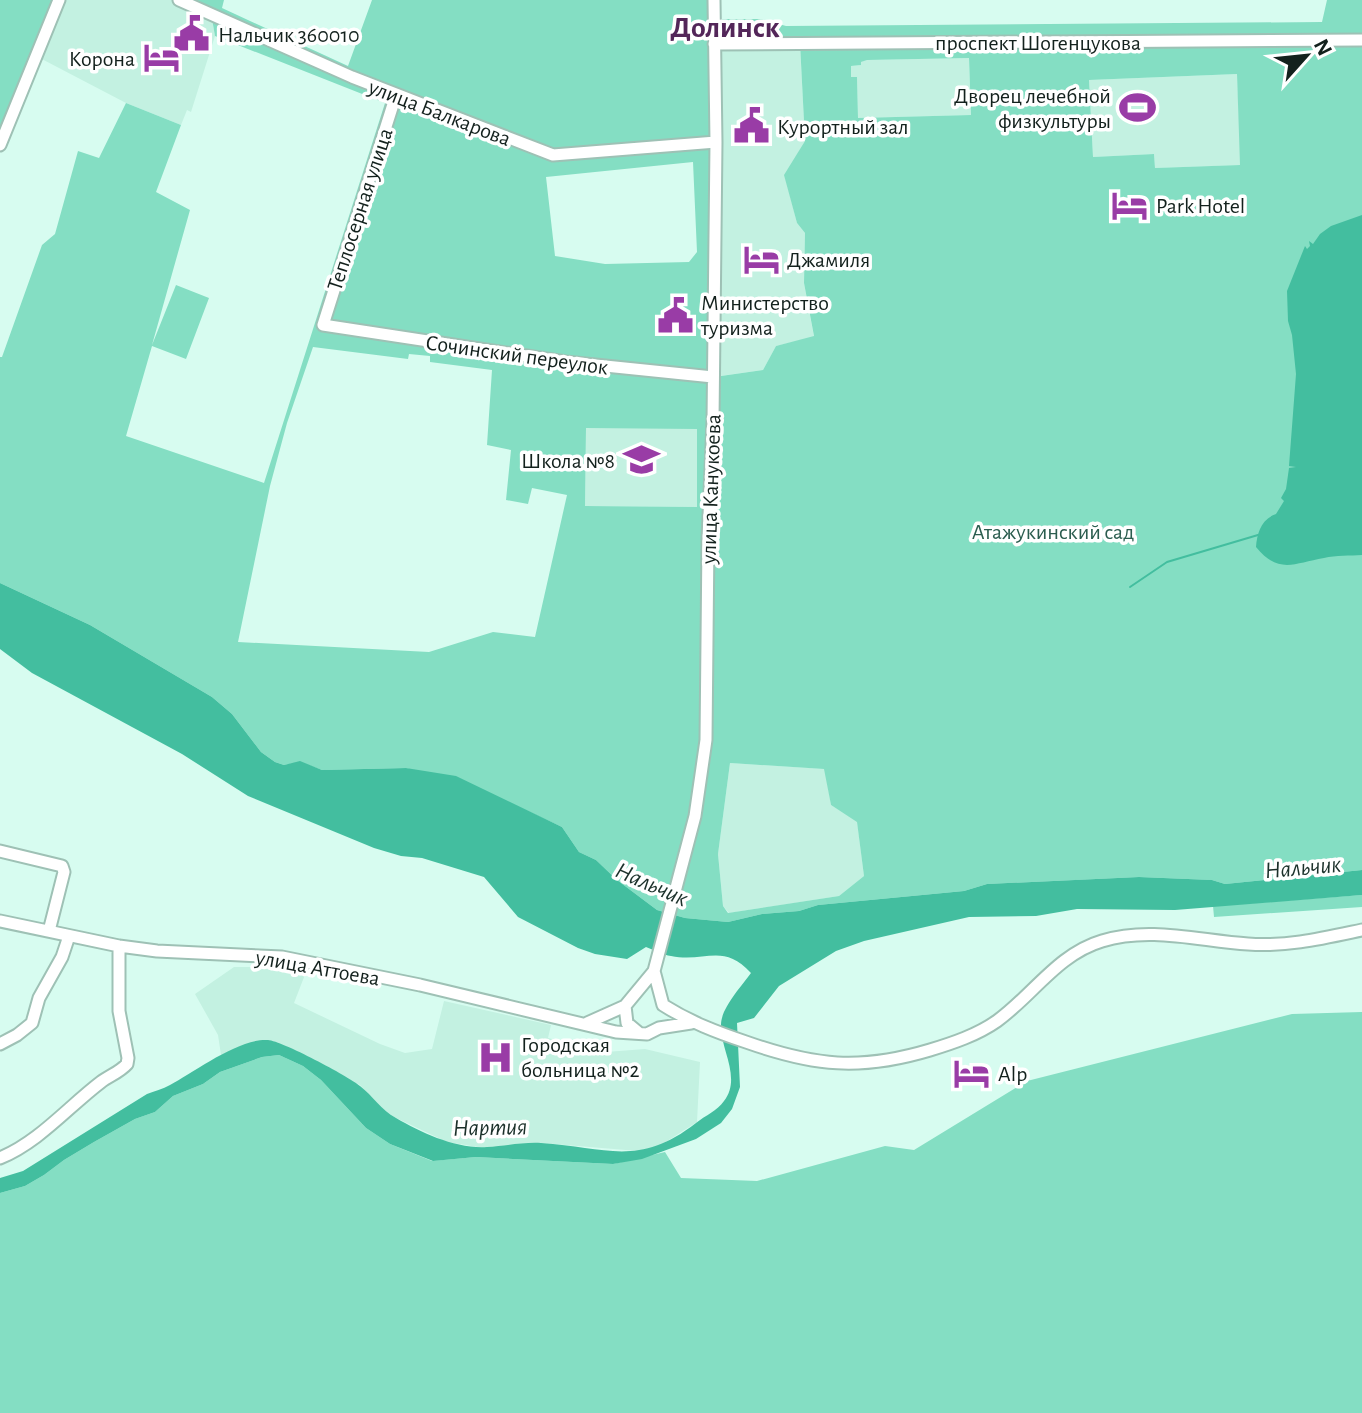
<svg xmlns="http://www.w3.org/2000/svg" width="1362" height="1413" font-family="'Alegreya Sans',sans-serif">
<rect width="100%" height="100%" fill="#d7fcf0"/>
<!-- built -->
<path fill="#c3f1e1" d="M 59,0 L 179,0 L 211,13 L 215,36 L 191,112 L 187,110 L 181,125 L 126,103 L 36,56 Z
M 800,43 L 805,141 L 785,176 L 797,223 L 805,233 L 804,283 L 814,337 L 776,346 L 763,370 L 713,377 L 714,44 Z
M 969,58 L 971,115 L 858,118 L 857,77 L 851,77 L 851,66 L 861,65 L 861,62 L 866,60 Z
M 1237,74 L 1241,165 L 1155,168 L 1154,154 L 1093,157 L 1089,80 Z
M 586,428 L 698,428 L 697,507 L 585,506 Z
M 730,763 L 825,769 L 831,805 L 857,821 L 864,876 L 839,896 L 729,913 L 723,906 L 718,854 Z
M 234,967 L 269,967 L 306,972 L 294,1003 L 380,1044 L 405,1053 L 432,1049 L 444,1001 L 551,1025 L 548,1038 L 568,1043 L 571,1039 L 606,1052 L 645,1049 L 700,1062 L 697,1122 L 658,1147 L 638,1151 L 541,1143 L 484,1148 L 447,1142 L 394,1117 L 379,1106 L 360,1085 L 259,1041 L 221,1055 L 218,1035 L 195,994 Z"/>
<!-- green -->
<path fill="#84dec3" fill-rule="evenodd" d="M 0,0 L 59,0 L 0,145 Z
M 179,0 L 224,0 L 222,8 L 348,66 L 372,0 L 714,0 L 714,19 L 760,19 L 786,26 L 1322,22 L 1327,0 L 1362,0 L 1362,870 L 1225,884 L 1212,880 L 1139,877 L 987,884 L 964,891 L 818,905 L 799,911 L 762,914 L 728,922 L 685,918 L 657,910 L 617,880 L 596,860 L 579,852 L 562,827 L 495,796 L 406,768 L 322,770 L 300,762 L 284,765 L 275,762 L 261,752 L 232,714 L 212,697 L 90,625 L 0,583 L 0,357 L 2,357 L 42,245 L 55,234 L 78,151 L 99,158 L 126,103 L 181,125 L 156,192 L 190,210 L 152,345 L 176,285 L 209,298 L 186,359 L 152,346 L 126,436 L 264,483 L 385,103 L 215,36 L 211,13 ZM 800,43 L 805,141 L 784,175 L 797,223 L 805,233 L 804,283 L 814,336 L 776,346 L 763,370 L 714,377 L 714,44 ZM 969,58 L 971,115 L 858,118 L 857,77 L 851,77 L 851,66 L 861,65 L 861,62 L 867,60 ZM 1237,74 L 1240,165 L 1155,168 L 1154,154 L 1093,157 L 1089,80 ZM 693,162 L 697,252 L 689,262 L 605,264 L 555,256 L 546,177 ZM 313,347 L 408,359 L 409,354 L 430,356 L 430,362 L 492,370 L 487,445 L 511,450 L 506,500 L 528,504 L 532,488 L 567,495 L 535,637 L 493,632 L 429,652 L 238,642 L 270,486 L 287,423 ZM 586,428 L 697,429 L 697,507 L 585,506 ZM 730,763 L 824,769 L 831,805 L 857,822 L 864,876 L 839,896 L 728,913 L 723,906 L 718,854 Z
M 1362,895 L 1362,907 L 1214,917 L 1213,906 Z
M 1362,1012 L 1362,1413 L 0,1413 L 0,1193 L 25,1186 L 44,1175 L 64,1160 L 94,1142 L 135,1119 L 155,1112 L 173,1096 L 203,1084 L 220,1072 L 262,1057 L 279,1055 L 303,1066 L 321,1080 L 366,1128 L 390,1144 L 432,1161 L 476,1157 L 613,1164 L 665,1152 L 681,1178 L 757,1181 L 885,1146 L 914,1150 L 1027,1081 L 1292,1014 Z"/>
<!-- water -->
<path fill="#43be9f" d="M 1362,215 L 1362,555 C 1350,556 1336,555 1324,558 C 1294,563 1279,575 1256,547 C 1257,534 1261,519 1276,514 L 1284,501 L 1281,498 L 1286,489 L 1289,468 L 1296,467 L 1289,466 L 1296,374 L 1292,335 L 1288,321 L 1287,291 L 1305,246 L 1307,249 L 1310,246 L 1309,241 L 1313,244 L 1320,234 L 1331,226 Z
M 0,583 L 90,625 L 212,697 L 232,714 L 261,752 L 275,762 L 284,765 L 300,761 L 322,770 L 406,768 L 456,776 L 562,827 L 579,852 L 596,860 L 617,880 L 657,910 L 685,918 L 728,922 L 762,914 L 799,911 L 818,905 L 964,891 L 987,884 L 1139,877 L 1212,880 L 1225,884 L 1362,870 L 1362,895 L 1175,910 L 1077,909 L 1036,916 L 969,917 L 864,941 L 836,951 L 779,986 L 754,1018 L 737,1023 L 740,1087 L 732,1109 L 721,1123 L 696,1139 L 642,1159 L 613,1164 L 476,1157 L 433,1161 L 390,1144 L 366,1128 L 321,1080 L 303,1066 L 279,1055 L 262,1057 L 220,1072 L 203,1084 L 173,1096 L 155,1112 L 135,1119 L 94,1142 L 64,1160 L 44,1175 L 25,1186 L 0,1193 L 0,1178 L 23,1171 L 147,1094 C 154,1091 163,1089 170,1085 C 194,1072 239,1038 268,1040 C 282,1041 348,1076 360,1086 C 373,1096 381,1110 396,1118 C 422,1133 456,1149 487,1147 C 504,1146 523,1142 541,1143 C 606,1147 638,1168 696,1123 C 706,1115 717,1111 724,1101 C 742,1078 720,1049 721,1025 C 721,1008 741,987 751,973 C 723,942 705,963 671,956 C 663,955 654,950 646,947 L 627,959 L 595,954 L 578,948 L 518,917 L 484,877 L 422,858 L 401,856 L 374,848 L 248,796 L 182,754 L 32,673 L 0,649 Z"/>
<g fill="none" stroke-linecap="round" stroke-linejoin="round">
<!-- stream -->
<path stroke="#43be9f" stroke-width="2" d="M 1130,587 L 1167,562 L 1258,535"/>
<defs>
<path id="minor" d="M 179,0 L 352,77 L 553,155 L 716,142
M 714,0 L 716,142 L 713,421 L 708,539 L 706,740 L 695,816 L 654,971 L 663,1005 C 690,1022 716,1032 746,1042 C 814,1066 860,1071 930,1050 C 953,1043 977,1035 997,1021 C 1033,995 1058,954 1102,941 C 1150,926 1200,941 1248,944 C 1287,947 1324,938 1362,930
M 714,44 L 1362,40
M 396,95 L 323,325 L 566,362 L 713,377
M 0,145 L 59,0
M 0,851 L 62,866 L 64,872 L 49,931
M 0,921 L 119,946 L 157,951 L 282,957 L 420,985 L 616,1032 L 647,1034 L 659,1028 L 691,1023
M 587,1023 L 625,1006
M 639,1033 L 627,1023 L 625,1006 L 654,971
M 0,1044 L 17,1035 L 32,1023 L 39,998 L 62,957 L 69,936
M 0,1158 C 39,1142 68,1107 101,1082 C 109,1076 120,1072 127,1064 L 128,1058 L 119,1011 L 119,946"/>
</defs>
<!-- minor casing -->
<use href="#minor" stroke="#9ec1b5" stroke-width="15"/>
<!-- minor -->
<use href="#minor" stroke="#fff" stroke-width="11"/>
</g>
<!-- icons -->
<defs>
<symbol id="civic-bare" viewBox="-9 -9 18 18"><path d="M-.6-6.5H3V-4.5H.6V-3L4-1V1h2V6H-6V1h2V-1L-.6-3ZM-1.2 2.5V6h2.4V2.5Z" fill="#993ca6" stroke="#fff" stroke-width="2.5" paint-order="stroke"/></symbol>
<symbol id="hotel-bare" viewBox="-9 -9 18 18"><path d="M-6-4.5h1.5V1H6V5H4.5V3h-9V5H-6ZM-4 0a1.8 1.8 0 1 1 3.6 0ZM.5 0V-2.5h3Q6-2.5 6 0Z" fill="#993ca6" stroke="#fff" stroke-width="2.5" paint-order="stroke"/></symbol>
<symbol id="stadium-bare" viewBox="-9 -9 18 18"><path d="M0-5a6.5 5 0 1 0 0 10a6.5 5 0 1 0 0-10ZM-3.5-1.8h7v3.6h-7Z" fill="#993ca6" stroke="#fff" stroke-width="2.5" paint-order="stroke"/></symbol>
<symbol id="school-bare" viewBox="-9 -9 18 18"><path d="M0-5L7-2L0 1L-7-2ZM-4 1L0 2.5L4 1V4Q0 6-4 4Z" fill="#993ca6" stroke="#fff" stroke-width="2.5" paint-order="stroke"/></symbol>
<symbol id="hospital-bare" viewBox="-9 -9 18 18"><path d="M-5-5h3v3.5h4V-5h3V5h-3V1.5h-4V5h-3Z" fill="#993ca6" stroke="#fff" stroke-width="2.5" paint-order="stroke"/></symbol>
</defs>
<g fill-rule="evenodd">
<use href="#civic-bare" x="166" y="8" width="51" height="51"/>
<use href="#hotel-bare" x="136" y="32" width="51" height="51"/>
<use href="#stadium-bare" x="1112" y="82" width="51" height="51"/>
<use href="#civic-bare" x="726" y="100" width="51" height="51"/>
<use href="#hotel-bare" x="1104" y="180" width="51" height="51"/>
<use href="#hotel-bare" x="736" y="234" width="51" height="51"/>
<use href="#civic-bare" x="650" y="290" width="51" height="51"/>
<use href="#school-bare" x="616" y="434" width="51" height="51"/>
<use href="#hospital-bare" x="470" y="1032" width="51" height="51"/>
<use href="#hotel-bare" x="946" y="1048" width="51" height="51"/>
</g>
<g text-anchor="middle" stroke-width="7" stroke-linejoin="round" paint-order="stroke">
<!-- poi labels -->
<g font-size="22" fill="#13211d" stroke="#fff" text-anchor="start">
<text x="218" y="42">Нальчик 360010</text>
<text x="135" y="66" text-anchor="end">Корона</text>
<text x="1111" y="103" text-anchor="end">Дворец лечебной<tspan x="1111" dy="25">физкультуры</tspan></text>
<text x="777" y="134">Курортный зал</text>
<text x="1156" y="213">Park Hotel</text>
<text x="787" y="267">Джамиля</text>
<text x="701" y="310">Министерство<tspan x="701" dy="25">туризма</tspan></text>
<text x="615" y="468" text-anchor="end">Школа №8</text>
<text x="521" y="1052">Городская<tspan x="521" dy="25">больница №2</tspan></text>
<text x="998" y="1081">Alp</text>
</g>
<!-- street labels -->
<g font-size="22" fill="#13211d" stroke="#fff">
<text x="1038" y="50">проспект Шогенцукова</text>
<text transform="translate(440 112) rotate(21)" y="8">улица Балкарова</text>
<text transform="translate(359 209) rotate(-72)" y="8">Теплосерная улица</text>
<text transform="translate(517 354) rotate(8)" y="8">Сочинский переулок</text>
<text transform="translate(710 489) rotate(-88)" y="8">улица Канукоева</text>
<text transform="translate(318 967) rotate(10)" y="8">улица Аттоева</text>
</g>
<!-- park labels -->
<g font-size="22" fill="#2b5d4f" stroke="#fff">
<text x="1053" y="539">Атажукинский сад</text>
</g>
<!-- water labels -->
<g font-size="24" font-style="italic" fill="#1b302a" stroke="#fff">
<text transform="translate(1303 867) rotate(-5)" y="8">Нальчик</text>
<text transform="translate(652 884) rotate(24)" y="8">Нальчик</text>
<text transform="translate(490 1127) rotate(-1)" y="8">Нартия</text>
</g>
<!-- district labels -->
<g font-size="30" font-weight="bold" fill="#532659" stroke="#fff">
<text x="725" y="37">Долинск</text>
</g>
</g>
<!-- north arrow -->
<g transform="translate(1306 56) rotate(63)" stroke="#ffffff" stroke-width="6" paint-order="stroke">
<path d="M0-6L14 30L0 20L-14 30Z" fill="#13211d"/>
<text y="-12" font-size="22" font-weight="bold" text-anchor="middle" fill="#13211d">N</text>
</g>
</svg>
